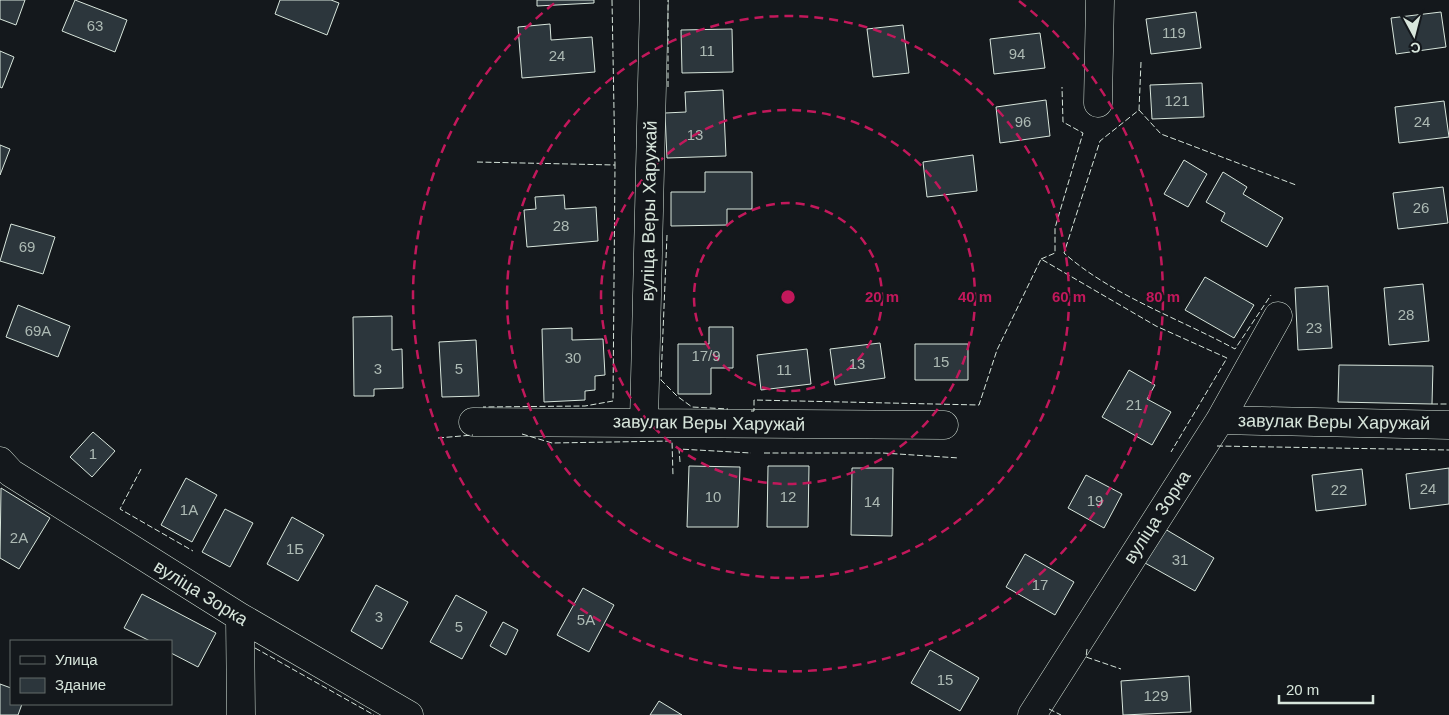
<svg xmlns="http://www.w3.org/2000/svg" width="1449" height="715" font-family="Helvetica,sans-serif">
<rect width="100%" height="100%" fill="#14181c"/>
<!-- building -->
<path fill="#2c363c" stroke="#d8e6dc" d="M 0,0 L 25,0 L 16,25 L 0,19 Z
M 75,0 L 127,20 L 115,52 L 62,31 Z
M 280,0 L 331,0 L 339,3 L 327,35 L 275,14 Z
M 537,0 L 594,0 L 594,3 L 537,6 Z
M 1196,12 L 1201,48 L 1151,54 L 1146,19 Z
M 1441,12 L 1446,47 L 1396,54 L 1391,18 Z
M 550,24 L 551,40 L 592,37 L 595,72 L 522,78 L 518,27 Z
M 903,25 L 909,73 L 873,77 L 867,29 Z
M 732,29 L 733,72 L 682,73 L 681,30 Z
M 1040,33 L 1045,68 L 994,74 L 990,39 Z
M 0,51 L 14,57 L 2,88 L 0,87 Z
M 1202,83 L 1204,117 L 1152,119 L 1150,85 Z
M 723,90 L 726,156 L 667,158 L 665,113 L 686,112 L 685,92 Z
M 1046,100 L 1050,136 L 1000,143 L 996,107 Z
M 1444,101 L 1449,137 L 1399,143 L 1395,107 Z
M 0,145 L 10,149 L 0,175 Z
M 973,155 L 977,191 L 927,197 L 923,162 Z
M 1184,160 L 1207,174 L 1188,207 L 1164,194 Z
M 705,172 L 752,172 L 752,209 L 727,209 L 727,225 L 671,226 L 671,192 L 705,192 Z
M 1223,172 L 1247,187 L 1243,194 L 1283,218 L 1267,247 L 1221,221 L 1225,213 L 1206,202 Z
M 1443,187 L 1448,223 L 1398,229 L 1393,193 Z
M 564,195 L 565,209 L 596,207 L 598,241 L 527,247 L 524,210 L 536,209 L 535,197 Z
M 11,224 L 55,237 L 43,274 L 0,261 Z
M 1205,277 L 1254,305 L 1234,338 L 1185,310 Z
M 1423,284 L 1429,341 L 1389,345 L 1384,288 Z
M 1328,286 L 1332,348 L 1298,350 L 1295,288 Z
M 18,305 L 70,326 L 58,357 L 6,337 Z
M 392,316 L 392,350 L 402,349 L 403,388 L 374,389 L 374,396 L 354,396 L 353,317 Z
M 709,327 L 733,327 L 733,368 L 711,368 L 711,394 L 678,394 L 678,344 L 709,344 Z
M 572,328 L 572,340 L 603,339 L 605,375 L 595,376 L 595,390 L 585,391 L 585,400 L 544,402 L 542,329 Z
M 476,340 L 479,396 L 442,397 L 439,342 Z
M 880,343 L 885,378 L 835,385 L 830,349 Z
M 915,344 L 968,344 L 968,380 L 915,380 Z
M 807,349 L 811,384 L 761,390 L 757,355 Z
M 1339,365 L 1433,366 L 1432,404 L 1338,402 Z
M 1129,370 L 1155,385 L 1147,399 L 1171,412 L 1152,445 L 1102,417 Z
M 93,432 L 115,451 L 92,477 L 70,457 Z
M 689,466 L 740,467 L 738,527 L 687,527 Z
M 768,466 L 809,466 L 808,527 L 767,527 Z
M 852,468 L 893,468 L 892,536 L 851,535 Z
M 1449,468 L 1449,504 L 1410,509 L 1406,474 Z
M 1362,469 L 1366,505 L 1316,511 L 1312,475 Z
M 1086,475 L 1122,494 L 1104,528 L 1068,508 Z
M 186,478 L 217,495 L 192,542 L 161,525 Z
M 1,488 L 50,518 L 19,569 L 0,558 Z
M 225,509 L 253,523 L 230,567 L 202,552 Z
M 292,517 L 324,535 L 298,581 L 267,564 Z
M 1165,529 L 1214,558 L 1195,591 L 1145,563 Z
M 1025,554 L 1074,582 L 1055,615 L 1006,587 Z
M 376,585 L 408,602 L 382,649 L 351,631 Z
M 583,588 L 614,605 L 589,652 L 557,635 Z
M 142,594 L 216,633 L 198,667 L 171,653 L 171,641 L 150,641 L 124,628 Z
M 456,595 L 487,612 L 462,659 L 430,642 Z
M 503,622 L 518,630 L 506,655 L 490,646 Z
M 930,650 L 979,678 L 960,711 L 911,683 Z
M 1189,676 L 1191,712 L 1123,715 L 1121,681 Z
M 0,684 L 11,688 L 11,704 L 22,704 L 18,715 L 0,715 Z
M 659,701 L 682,715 L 650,715 Z"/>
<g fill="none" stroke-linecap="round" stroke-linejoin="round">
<defs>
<path id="minor" d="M 1098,103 L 1100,0
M 1220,420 L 1449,425
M 473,422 L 944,425
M 644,422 L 654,0
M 0,461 L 11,473 L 240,617 L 409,715
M 240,617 L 241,715
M 1032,715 L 1220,420 L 1278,316"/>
</defs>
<!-- minor casing -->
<use href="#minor" stroke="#d8e6dc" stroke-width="29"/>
<!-- minor -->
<use href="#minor" stroke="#14181c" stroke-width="28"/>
<!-- fence -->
<path stroke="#d8e6dc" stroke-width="1" stroke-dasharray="6 2.5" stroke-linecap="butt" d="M 612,0 L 615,165
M 1141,62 L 1139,110 L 1100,141 L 1064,253 C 1111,295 1180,319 1235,349 L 1271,295
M 668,87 L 668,0
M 1139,110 L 1161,134 L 1296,185
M 477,162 L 615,165 L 613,401 L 585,406 L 483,407
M 667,235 L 661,380 L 677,396 L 692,407 L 728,409
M 1041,259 L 1055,253 L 1055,228 L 1083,133 L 1063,122 L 1062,87
M 1432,404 L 1449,404
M 751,411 L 754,411 L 754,400 L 979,405 L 997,350 L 1041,259 L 1156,326 L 1227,358 L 1171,452
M 522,434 L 552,443 L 672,441 L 673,476
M 438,438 L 473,435
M 1217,446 L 1449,450
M 764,453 L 883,453 L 959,458
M 680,462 L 679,449 L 751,453
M 141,469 L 120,509 L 193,551
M 255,648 L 374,715
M 1087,649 L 1086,657 L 1121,669
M 1049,709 L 1061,715"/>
</g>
<!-- distance rings -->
<g fill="none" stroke="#c2185b" stroke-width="2.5" stroke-dasharray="9 6">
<circle cx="788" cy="297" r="94"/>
<circle cx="788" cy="297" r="187"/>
<circle cx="788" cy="297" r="281"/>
<path d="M1019 1A375 375 0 1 1 557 1"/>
</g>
<g text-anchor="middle" stroke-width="4" stroke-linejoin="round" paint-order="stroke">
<!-- number labels -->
<g font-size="15" fill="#adbab4">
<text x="95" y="31">63</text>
<text x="1174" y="38">119</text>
<text x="707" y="56">11</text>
<text x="1017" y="59">94</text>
<text x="557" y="61">24</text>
<text x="1177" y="106">121</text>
<text x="1023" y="127">96</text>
<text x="1422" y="127">24</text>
<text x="695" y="140">13</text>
<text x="1421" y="213">26</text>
<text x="561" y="231">28</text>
<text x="27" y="252">69</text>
<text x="1406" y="320">28</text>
<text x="1314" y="333">23</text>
<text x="38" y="336">69А</text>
<text x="706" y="361">17/9</text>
<text x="573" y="363">30</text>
<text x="941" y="367">15</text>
<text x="857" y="369">13</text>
<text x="378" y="374">3</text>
<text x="459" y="374">5</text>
<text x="784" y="375">11</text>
<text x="1134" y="410">21</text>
<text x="93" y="459">1</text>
<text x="1428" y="494">24</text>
<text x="1339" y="495">22</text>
<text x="713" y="502">10</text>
<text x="788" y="502">12</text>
<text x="1095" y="506">19</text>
<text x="872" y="507">14</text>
<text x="189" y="515">1А</text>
<text x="19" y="543">2А</text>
<text x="295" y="554">1Б</text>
<text x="1180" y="565">31</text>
<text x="1040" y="590">17</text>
<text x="379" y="622">3</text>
<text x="586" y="625">5А</text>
<text x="459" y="632">5</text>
<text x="945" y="685">15</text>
<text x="1156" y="701">129</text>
</g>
<!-- street labels -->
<g font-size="18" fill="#d8e6dc" stroke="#14181c">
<text transform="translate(649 211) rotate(-89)" y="6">вуліца Веры Харужай</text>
<text transform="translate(1334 422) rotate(1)" y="6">завулак Веры Харужай</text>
<text transform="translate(709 423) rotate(1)" y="6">завулак Веры Харужай</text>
<text transform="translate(1157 517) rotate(-57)" y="6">вуліца Зорка</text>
<text transform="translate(201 593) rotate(32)" y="6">вуліца Зорка</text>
</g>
</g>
<circle cx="788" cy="297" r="8" fill="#c2185b" stroke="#14181c" stroke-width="2.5"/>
<g font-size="15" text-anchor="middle" font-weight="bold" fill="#c2185b" stroke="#14181c" stroke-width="4" stroke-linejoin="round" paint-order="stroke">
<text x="882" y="302">20 m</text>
<text x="975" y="302">40 m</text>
<text x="1069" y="302">60 m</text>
<text x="1163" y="302">80 m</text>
</g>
<!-- legend -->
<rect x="10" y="640" width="162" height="65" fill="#14181c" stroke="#626a69"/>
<rect x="20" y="656" width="25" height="8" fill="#14181c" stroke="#626a69"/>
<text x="55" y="665" font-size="15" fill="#d8e6dc">Улица</text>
<rect x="20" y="678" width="25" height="15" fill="#2c363c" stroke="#626a69"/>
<text x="55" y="690" font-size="15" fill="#d8e6dc">Здание</text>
<!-- north arrow -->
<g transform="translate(1414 35) rotate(173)" stroke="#14181c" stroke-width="4" paint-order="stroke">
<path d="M0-4L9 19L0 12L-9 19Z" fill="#d8e6dc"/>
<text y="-8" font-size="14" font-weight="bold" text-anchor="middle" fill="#d8e6dc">С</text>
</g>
<!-- scale -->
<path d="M1279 695v8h94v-8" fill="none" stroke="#d8e6dc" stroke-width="2.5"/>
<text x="1286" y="695" font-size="15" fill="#d8e6dc" stroke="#14181c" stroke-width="4" paint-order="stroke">20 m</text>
</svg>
